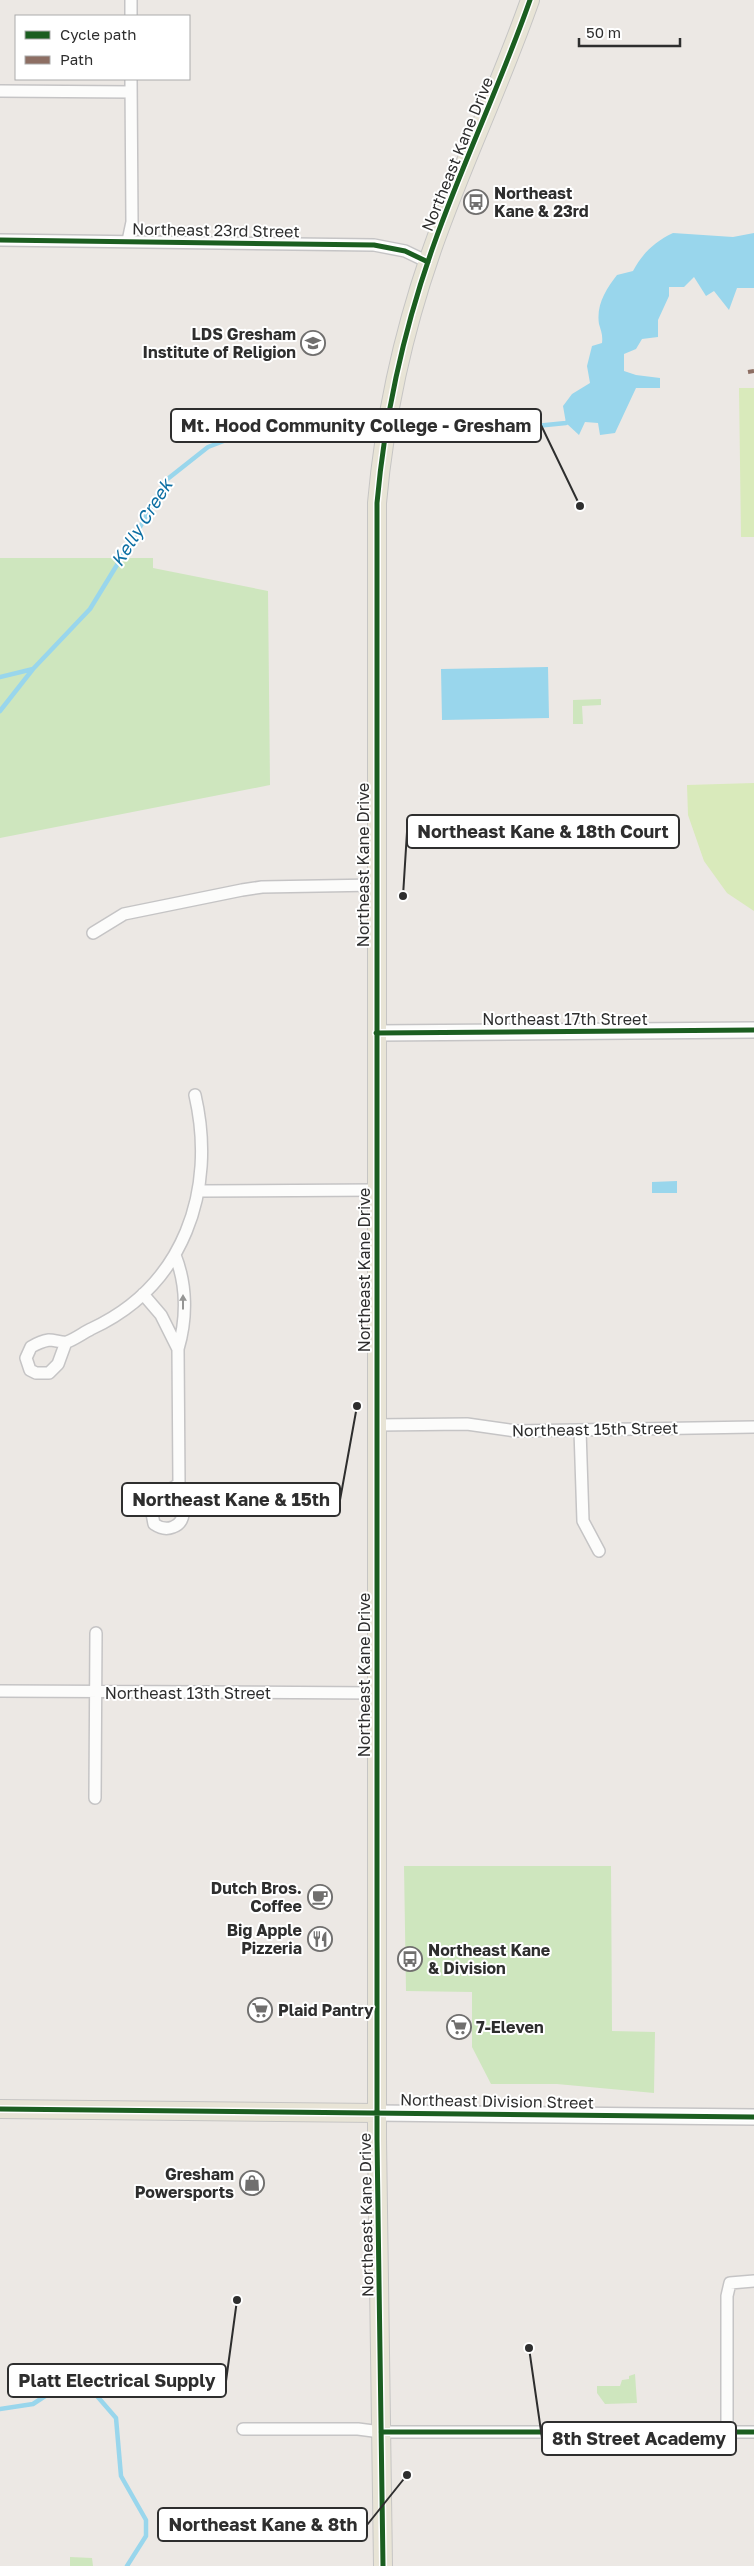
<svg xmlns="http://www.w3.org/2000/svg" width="754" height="2566" font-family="'Golos Text',sans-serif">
<rect width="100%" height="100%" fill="#ece8e4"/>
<!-- green -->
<path fill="#cee6be" d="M 0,558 L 153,558 L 153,568 L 268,591 L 270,785 L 0,838 Z
M 601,699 L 601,705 L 582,706 L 583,724 L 573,724 L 573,700 Z
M 404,1866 L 611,1866 L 612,2031 L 655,2032 L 654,2093 L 557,2084 L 491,2084 L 472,2047 L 472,1992 L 406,1991 Z
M 635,2374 L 637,2403 L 605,2404 L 597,2393 L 597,2386 L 620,2386 L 622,2380 L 629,2379 L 629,2376 Z
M 70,2557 L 92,2558 L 93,2566 L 70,2566 Z"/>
<!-- pitch -->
<path fill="#d9eabb" d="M 739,388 L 754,388 L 754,537 L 741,537 Z
M 754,783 L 754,911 L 727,893 L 704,861 L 688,815 L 687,785 Z"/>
<!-- water -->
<path fill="#99d6ec" d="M 673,233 L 733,237 L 754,233 L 754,288 L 737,288 L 729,310 L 714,291 L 706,296 L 694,277 L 684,287 L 669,287 L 669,296 L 658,320 L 658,337 L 642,339 L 636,349 L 624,354 L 624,371 L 636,375 L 660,378 L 660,388 L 636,388 L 615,433 L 600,435 L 598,423 L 585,422 L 579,435 L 566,423 L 563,406 L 572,394 L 590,383 L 587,366 L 592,346 L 602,343 C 603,335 601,331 599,324 C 596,305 606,289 617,275 L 633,271 C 642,254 654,242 673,233 Z
M 548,667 L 549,718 L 442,720 L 441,669 Z
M 677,1181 L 677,1193 L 652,1193 L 652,1182 Z"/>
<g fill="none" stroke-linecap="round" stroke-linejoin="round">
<!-- stream -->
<path stroke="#99d6ec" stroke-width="4.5" d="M 423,437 L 566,423 L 570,420
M 0,677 L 33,669
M 0,711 L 33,669 L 90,609 L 139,529 L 165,481 L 208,447 L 255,429 L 339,432
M 0,2409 L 33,2404 L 65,2383 L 97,2396 L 116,2418 L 121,2476 L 146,2520 L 146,2536 L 127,2566"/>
<defs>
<path id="street" d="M 131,16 L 131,0
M 0,91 L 131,92
M 0,240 L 374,245 L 405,251 L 428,262
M 128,241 L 132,222 L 131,79
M 93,933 L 124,914 L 242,890 L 262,887 L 376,885
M 200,1191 L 376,1190
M 175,1255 C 187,1285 187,1319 178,1349 L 179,1484 C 182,1497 190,1521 173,1527 C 166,1530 160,1528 154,1524 L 151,1508 L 157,1498 L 179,1484
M 143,1294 L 161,1315 L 178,1349
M 66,1342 L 58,1364 L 49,1373 L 36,1373 L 30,1370 L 26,1358 L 31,1347 C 36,1344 43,1341 49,1340 C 55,1340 62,1343 67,1342 C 75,1339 83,1333 91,1329 C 184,1286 217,1190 195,1095
M 376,1425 L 467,1424 L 516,1431 L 754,1427
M 580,1430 L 583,1521 L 599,1551
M 0,1691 L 377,1693
M 95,1798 L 96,1633
M 243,2429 L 358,2429 L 381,2432 L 754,2432
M 727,2432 L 727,2296 L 730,2283 L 754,2281"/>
<path id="secondary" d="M 376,1033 L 754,1030
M 377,2113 L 754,2117"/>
<path id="primary" d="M 0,2109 L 377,2113
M 383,2566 L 377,2139 L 377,503 C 385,414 404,328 434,244 C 463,162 501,83 530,0"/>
</defs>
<!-- street casing -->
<use href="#street" stroke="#c5c4c5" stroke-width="14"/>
<!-- secondary casing -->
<use href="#secondary" stroke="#c5c4c5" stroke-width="18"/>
<!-- primary casing -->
<use href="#primary" stroke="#c6c5c4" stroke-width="20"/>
<!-- street -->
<use href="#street" stroke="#fcfcfb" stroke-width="11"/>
<!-- secondary -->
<use href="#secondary" stroke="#fcfcfb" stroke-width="15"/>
<!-- primary -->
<use href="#primary" stroke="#e8e4d6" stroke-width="18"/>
<!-- quiet -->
<path stroke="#8d6e63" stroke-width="4" stroke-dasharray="8 4" stroke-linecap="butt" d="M 748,372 L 754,371"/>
<defs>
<path id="cycleway" d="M 0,240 L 374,245 L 405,251 L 428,262
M 376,1033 L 754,1030
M 0,2109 L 754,2117
M 381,2432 L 754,2432
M 383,2566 L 377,2139 L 377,503 C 385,414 404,328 434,244 C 463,162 501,83 530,0"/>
</defs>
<!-- cycleway casing -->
<use href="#cycleway" stroke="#fff" stroke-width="8"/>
<!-- cycleway -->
<use href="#cycleway" stroke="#1b5e20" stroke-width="5"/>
</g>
<!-- one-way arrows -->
<defs><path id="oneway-solid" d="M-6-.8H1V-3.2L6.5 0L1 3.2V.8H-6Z" transform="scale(1.25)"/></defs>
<use fill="#959594" href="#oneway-solid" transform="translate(183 1302) rotate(-90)"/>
<!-- icons -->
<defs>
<symbol id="bus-ring" viewBox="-11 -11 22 22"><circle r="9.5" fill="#fff" stroke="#706f6e" stroke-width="1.5"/><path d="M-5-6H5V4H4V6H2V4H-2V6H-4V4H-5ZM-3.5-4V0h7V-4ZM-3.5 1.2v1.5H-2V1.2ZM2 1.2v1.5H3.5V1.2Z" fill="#706f6e"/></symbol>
<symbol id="university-ring" viewBox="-11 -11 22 22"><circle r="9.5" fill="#fff" stroke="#706f6e" stroke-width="1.5"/><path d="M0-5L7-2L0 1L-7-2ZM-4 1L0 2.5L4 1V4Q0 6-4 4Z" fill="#706f6e"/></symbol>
<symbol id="cafe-ring" viewBox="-11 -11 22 22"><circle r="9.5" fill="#fff" stroke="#706f6e" stroke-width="1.5"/><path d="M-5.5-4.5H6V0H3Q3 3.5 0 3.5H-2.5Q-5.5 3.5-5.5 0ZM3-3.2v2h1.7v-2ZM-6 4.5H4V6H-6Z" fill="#706f6e"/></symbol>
<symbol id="restaurant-ring" viewBox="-11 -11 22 22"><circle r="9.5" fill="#fff" stroke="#706f6e" stroke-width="1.5"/><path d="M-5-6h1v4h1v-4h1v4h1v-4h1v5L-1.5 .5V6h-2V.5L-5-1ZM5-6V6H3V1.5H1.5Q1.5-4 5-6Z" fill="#706f6e"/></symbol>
<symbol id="supermarket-ring" viewBox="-11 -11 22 22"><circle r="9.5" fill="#fff" stroke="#706f6e" stroke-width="1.5"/><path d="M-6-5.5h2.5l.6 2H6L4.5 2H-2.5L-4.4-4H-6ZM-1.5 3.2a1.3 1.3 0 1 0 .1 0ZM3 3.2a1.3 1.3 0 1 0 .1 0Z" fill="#706f6e"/></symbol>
<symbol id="shop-ring" viewBox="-11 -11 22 22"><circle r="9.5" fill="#fff" stroke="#706f6e" stroke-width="1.5"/><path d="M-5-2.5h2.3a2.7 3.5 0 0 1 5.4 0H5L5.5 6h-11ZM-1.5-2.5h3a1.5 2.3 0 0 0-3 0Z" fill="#706f6e"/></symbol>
</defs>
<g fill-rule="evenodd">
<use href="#bus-ring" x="462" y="188" width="28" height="28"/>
<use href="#university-ring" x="299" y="329" width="28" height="28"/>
<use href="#cafe-ring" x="306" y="1883" width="28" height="28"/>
<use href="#restaurant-ring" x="306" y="1925" width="28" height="28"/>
<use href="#bus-ring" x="396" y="1945" width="28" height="28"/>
<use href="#supermarket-ring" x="246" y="1996" width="28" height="28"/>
<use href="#supermarket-ring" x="445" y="2013" width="28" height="28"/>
<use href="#shop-ring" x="238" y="2169" width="28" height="28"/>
</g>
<g text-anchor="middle" stroke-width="4" stroke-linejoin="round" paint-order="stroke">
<!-- street labels -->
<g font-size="16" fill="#2e2e2e" stroke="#fff">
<text transform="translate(457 154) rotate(-68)" y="6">Northeast Kane Drive</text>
<text transform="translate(216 230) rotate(1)" y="6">Northeast 23rd Street</text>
<text transform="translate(363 865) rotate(-90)" y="6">Northeast Kane Drive</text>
<text x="565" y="1025">Northeast 17th Street</text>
<text transform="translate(364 1270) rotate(-90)" y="6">Northeast Kane Drive</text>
<text transform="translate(595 1429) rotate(-1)" y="6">Northeast 15th Street</text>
<text transform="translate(364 1675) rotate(-90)" y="6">Northeast Kane Drive</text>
<text x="188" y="1699">Northeast 13th Street</text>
<text transform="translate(497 2101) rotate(1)" y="6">Northeast Division Street</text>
<text transform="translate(366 2215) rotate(-91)" y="6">Northeast Kane Drive</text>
</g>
<!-- poi labels -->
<g font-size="16" font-weight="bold" fill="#2e2e2e" stroke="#fff" text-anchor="start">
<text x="494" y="199">Northeast<tspan x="494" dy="18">Kane &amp; 23rd</tspan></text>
<text x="296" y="340" text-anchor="end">LDS Gresham<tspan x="296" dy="18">Institute of Religion</tspan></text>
<text x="302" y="1894" text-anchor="end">Dutch Bros.<tspan x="302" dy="18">Coffee</tspan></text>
<text x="302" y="1936" text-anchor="end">Big Apple<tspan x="302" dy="18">Pizzeria</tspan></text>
<text x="428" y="1956">Northeast Kane<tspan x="428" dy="18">&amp; Division</tspan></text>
<text x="278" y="2016">Plaid Pantry</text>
<text x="476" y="2033">7-Eleven</text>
<text x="234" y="2180" text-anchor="end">Gresham<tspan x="234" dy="18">Powersports</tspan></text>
</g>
<!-- water labels -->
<g font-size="18" font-style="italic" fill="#0d6fa3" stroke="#fff">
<text transform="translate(142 523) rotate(-58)" y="6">Kelly Creek</text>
</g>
</g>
<!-- callouts -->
<path fill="none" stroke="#2e2e2e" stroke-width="2" d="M580 506L541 425M403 896L407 832M357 1406L340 1500M237 2300L226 2381M529 2348L542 2438M407 2475L367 2525"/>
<g fill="#2e2e2e" stroke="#fff" stroke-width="2">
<circle cx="580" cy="506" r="5"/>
<circle cx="403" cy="896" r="5"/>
<circle cx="357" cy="1406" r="5"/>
<circle cx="237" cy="2300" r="5"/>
<circle cx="529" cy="2348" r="5"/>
<circle cx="407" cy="2475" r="5"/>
</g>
<g fill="#fff" stroke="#2e2e2e" stroke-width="2">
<rect x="171" y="409" width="370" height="33" rx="5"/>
<rect x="407" y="815" width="272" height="33" rx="5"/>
<rect x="122" y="1483" width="218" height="33" rx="5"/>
<rect x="8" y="2364" width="218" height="33" rx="5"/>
<rect x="542" y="2422" width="194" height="33" rx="5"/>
<rect x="158" y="2508" width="209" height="33" rx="5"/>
</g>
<g font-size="18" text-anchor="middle" font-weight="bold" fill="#2e2e2e">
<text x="356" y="432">Mt. Hood Community College - Gresham</text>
<text x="543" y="838">Northeast Kane &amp; 18th Court</text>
<text x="231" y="1506">Northeast Kane &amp; 15th</text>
<text x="117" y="2387">Platt Electrical Supply</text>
<text x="639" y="2445">8th Street Academy</text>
<text x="263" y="2531">Northeast Kane &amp; 8th</text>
</g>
<!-- legend -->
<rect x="15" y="15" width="175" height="65" fill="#ffffff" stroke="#ababab"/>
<rect x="25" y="31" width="25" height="8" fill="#1b5e20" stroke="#ababab"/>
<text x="60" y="40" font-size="15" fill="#2e2e2e">Cycle path</text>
<rect x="25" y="56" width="25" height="8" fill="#8d6e63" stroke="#ababab"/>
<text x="60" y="65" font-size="15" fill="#2e2e2e">Path</text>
<!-- scale -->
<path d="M579 38v8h101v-8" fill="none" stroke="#2e2e2e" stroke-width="2.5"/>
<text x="586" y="38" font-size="15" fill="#2e2e2e" stroke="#ffffff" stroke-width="4" paint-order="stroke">50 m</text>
</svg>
